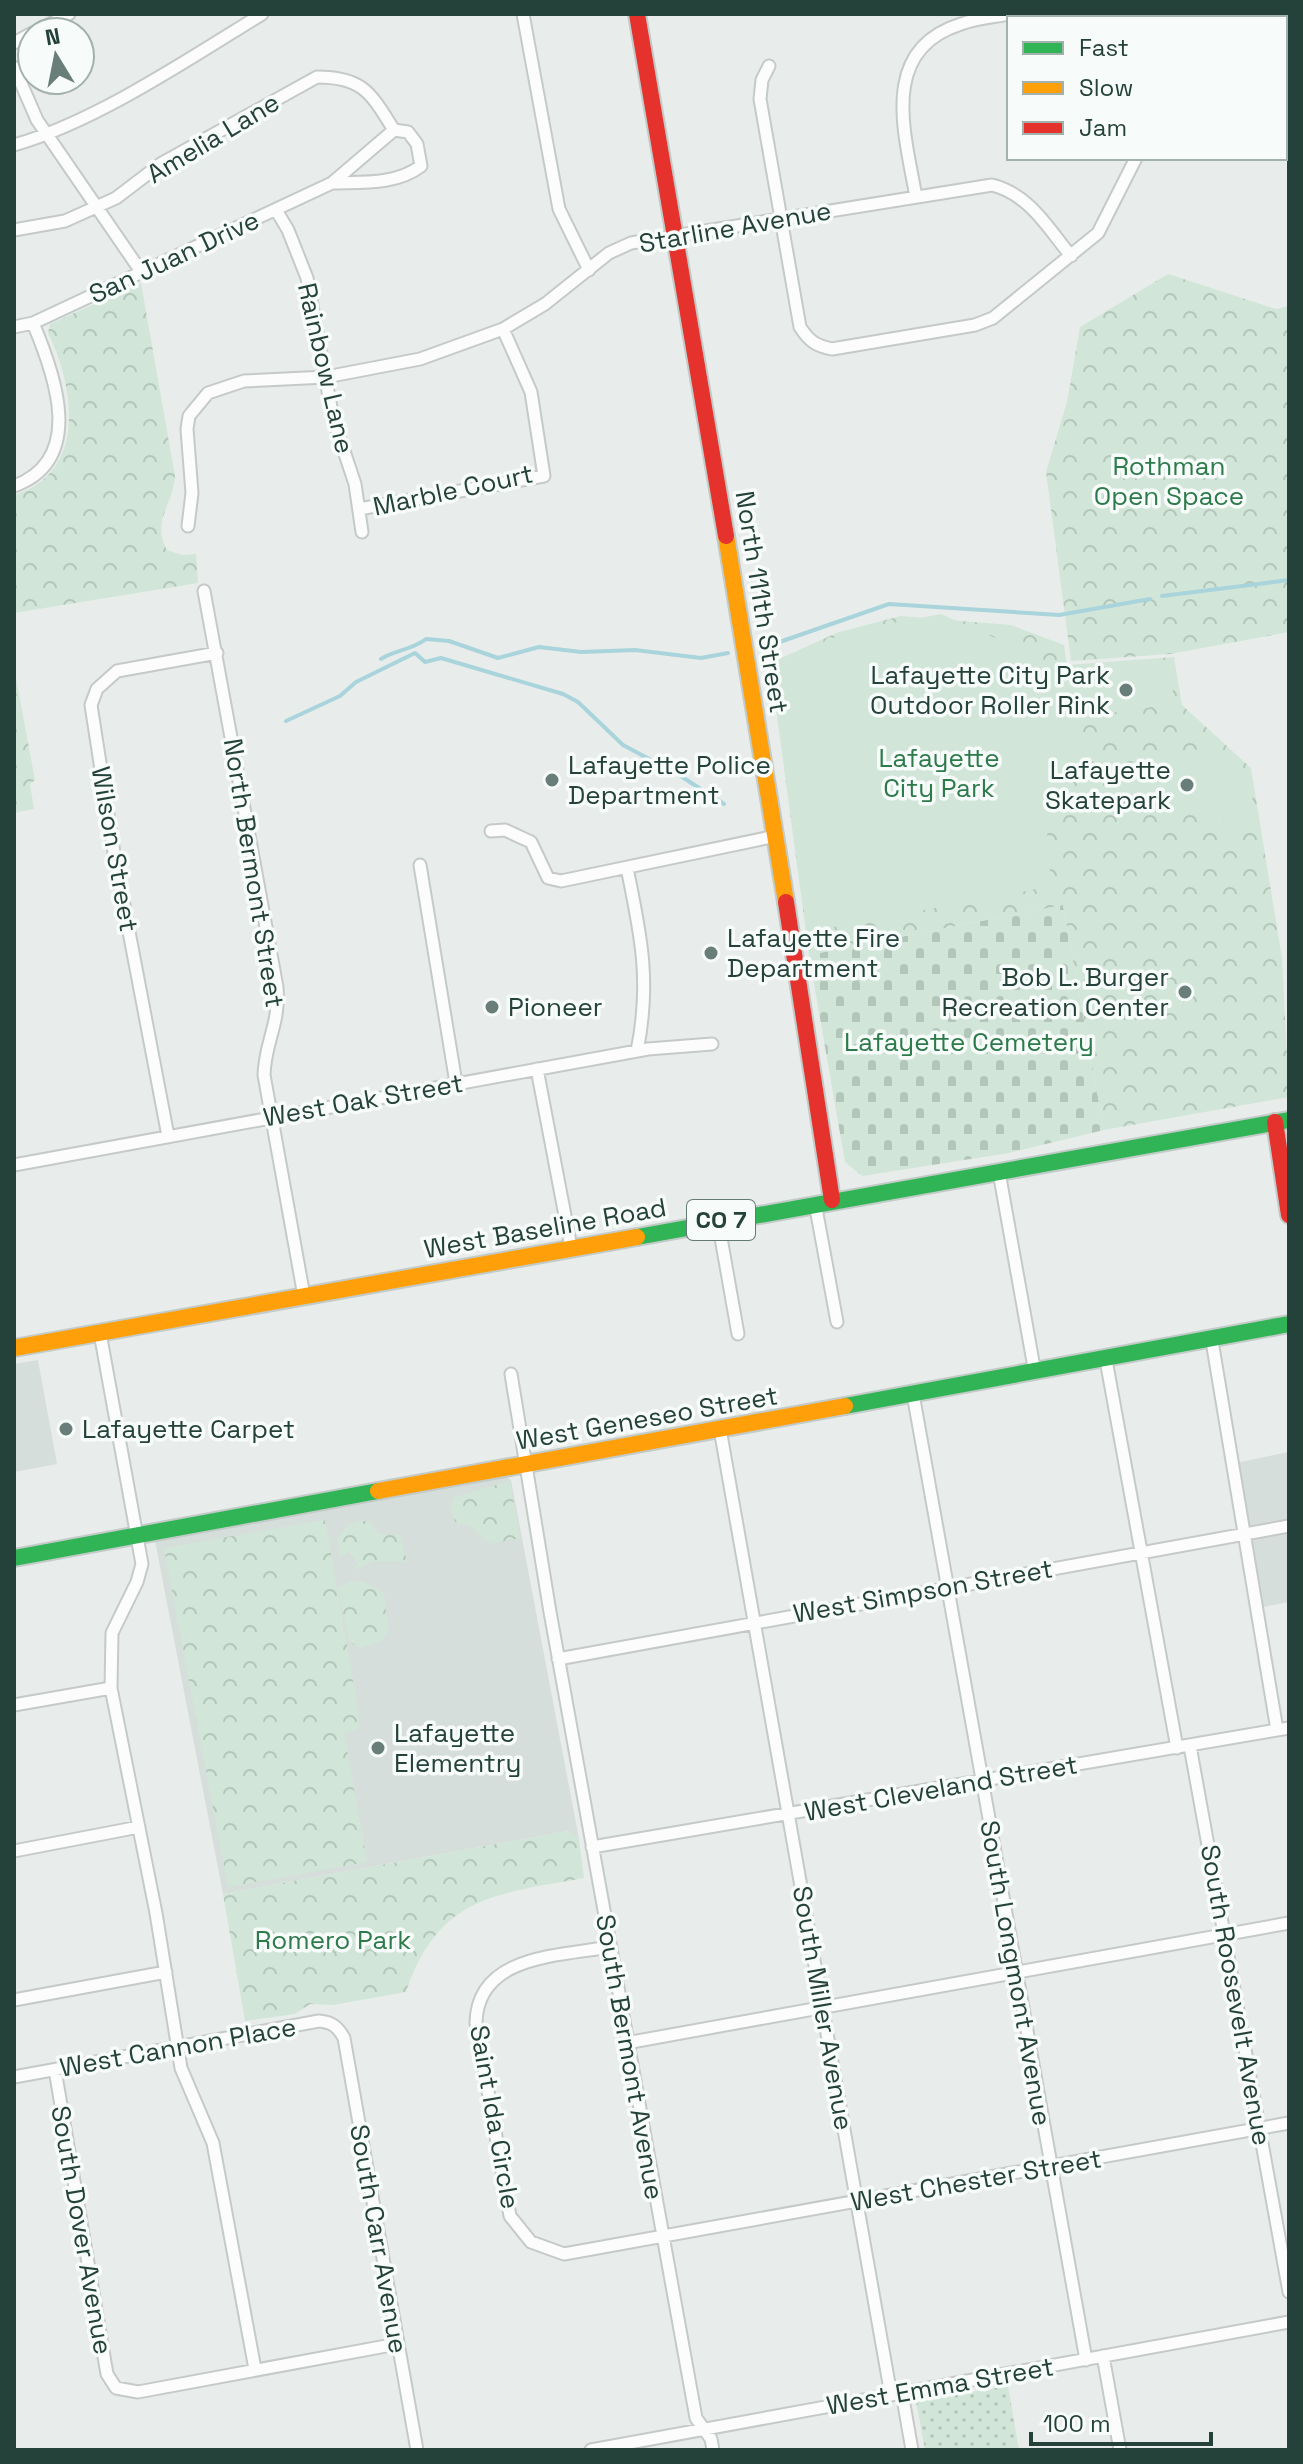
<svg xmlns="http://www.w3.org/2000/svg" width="1303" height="2464" font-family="'Space Grotesk',sans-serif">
<defs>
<pattern id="grass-dots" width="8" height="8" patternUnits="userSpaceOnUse" patternTransform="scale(2)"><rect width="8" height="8" fill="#d1e6d8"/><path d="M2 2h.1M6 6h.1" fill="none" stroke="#b3c6ba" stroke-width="1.8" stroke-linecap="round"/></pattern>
<pattern id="cemetery-stones" width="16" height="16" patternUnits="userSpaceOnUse" patternTransform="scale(2)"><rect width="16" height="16" fill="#d1e6d8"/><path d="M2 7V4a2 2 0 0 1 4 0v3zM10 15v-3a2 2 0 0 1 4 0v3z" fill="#b3c6ba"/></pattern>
<pattern id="park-crowns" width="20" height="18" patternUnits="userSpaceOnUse" patternTransform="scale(2)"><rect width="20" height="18" fill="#d1e6d8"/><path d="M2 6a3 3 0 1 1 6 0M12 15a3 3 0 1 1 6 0" fill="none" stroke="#b3c6ba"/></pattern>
</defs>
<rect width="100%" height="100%" fill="#e8edeb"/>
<!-- built -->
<path fill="#d6dedb" d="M 38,1360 L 57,1464 L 14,1472 L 14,1364 Z
M 1289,1452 L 1289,1602 L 1258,1608 L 1235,1463 Z
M 506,1477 L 511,1480 L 579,1839 L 568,1831 L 223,1894 L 155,1541 Z"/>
<!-- grass -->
<path fill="url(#grass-dots)" d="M 1008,2386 L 1019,2450 L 925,2450 L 916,2401 Z"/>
<!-- cemetery -->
<path fill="url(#cemetery-stones)" d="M 1063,905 L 1104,1130 L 1009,1153 L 862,1176 L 845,1162 L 809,955 Z"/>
<!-- park -->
<path fill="url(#park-crowns)" d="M 1168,274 L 1276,309 L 1289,306 L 1289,632 L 1170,654 L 1071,661 L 1046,472 L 1067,402 L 1080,327 Z
M 141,283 L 175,476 C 173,505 151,522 167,550 L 182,555 L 196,554 L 198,583 L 14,613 L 14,495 C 87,474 75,387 48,333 L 50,324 Z
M 901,616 L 1011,625 L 1064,645 L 1067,665 L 1174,657 L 1182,705 L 1251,768 L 1282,958 L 1289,1097 L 1104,1130 L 1063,905 L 809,955 L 770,663 L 839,632 Z
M 14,667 L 35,780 L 30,784 L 34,809 L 14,813 Z
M 510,1481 L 520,1538 L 490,1544 L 471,1526 L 455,1522 L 450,1507 L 454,1497 Z
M 325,1520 L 358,1709 L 359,1729 L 344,1733 L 367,1862 L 228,1887 L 164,1548 Z
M 359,1521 L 368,1521 L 379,1534 L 400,1535 L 407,1562 L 373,1561 L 357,1569 L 354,1567 L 358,1564 L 349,1551 L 340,1557 L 338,1538 L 348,1525 Z
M 350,1581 L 363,1581 L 384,1593 L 388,1632 L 380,1642 L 360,1648 L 349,1642 L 338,1588 Z
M 568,1831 L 579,1839 L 584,1878 C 496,1894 438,1896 406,1992 L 333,2005 L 310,2004 L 295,2014 L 245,2021 L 223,1894 Z"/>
<!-- pitch -->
<path fill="#d1e6d8" d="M 941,614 L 1072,672 L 1079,706 L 1077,684 L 1085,675 L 1161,664 L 1170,667 L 1174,700 L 1165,705 L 1092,716 L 1080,709 L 1083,726 L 1086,723 L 1077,745 L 1080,767 C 1040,812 1045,829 1052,886 L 807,932 L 770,663 L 851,631 Z
M 1192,749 L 1208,752 L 1249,778 L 1257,827 C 1235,837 1224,818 1205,811 C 1178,801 1149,805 1123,792 L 1122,770 L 1129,763 Z"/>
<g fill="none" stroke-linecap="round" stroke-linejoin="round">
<!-- stream -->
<path stroke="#a9d4db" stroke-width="4" d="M 1162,596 L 1289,580
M 768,646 L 889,604 L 1059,615 L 1150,599
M 381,659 C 395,650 412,650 426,639 L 449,641 L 498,658 L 539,647 L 581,652 L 635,650 L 701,658 L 728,653
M 286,721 L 340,696 L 356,682 L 415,653 L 425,662 L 441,658 L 563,694 L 578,702 L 623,745 L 679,775 L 724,804"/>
<defs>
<path id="street" d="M 523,14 L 559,209 L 589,270
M 1174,14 L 1174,18
M 35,32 L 69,14
M 14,43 L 32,33
M 769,66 L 762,80 L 760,99 L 800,327 C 809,341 816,346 832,349 L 975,325 L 993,318 L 1098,233 L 1136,158
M 14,67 L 37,120 L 142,273
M 14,145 C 95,122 189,59 262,14
M 916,197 C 905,134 878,50 961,24 C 976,18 994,17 1010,14
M 276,210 L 288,230 L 307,278 L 333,418 L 355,484 L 362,532
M 14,230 L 65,221 L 116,198 L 162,163 L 317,77 C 364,77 371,94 394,130
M 14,327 L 33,323 L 332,183 L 394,130 L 408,132 L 417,144 L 421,166 C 396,185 362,182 332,183
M 14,486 C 86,460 55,375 33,323
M 359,509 L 544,476 L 531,392 L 503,329
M 188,526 L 192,493 L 187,429 L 189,416 L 208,393 L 244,381 L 326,377 L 420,359 L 503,329 L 545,304 L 609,253 L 631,243 L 992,185 C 1029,194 1048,228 1071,256
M 204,591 L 277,987 C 280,1025 265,1041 264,1075 L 304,1296
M 491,831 L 505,830 L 531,842 L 548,878 L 561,881 L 776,836
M 420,865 L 456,1083
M 627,868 C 641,935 651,983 637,1051
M 537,1069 L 571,1247
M 168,1136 L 114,853 L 91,705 L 97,689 L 117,671 L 217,653
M 14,1165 L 648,1049 L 712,1044
M 999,1172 L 1035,1373
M 815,1203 L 837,1322
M 718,1221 L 738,1334
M 100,1333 L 142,1564 L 137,1582 L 112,1633 L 111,1688 L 156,1913 L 181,2068 L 213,2143 L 255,2369
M 1212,1341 L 1277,1730
M 1106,1360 L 1177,1748
M 511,1374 L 550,1612 L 696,2418 L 711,2439 L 713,2450
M 913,1394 L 1086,2360
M 720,1429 L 891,2395
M 558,1659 L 1289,1526
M 14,1705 L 111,1688
M 1190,1746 L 1289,2292
M 592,1847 L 1289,1728
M 14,1851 L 139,1827
M 610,1947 C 559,1956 477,1955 476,2023 L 510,2216 L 531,2242 L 564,2254 L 1289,2123
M 14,2000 L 166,1972
M 626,2043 L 1289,1923
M 55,2070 L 107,2374 L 116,2388 L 138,2392 L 397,2344
M 14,2077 L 319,2021 C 332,2022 338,2027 344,2038 L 417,2450
M 1103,2356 L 1120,2450
M 902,2393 L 912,2450
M 591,2450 L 1289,2322"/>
<path id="fast" d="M 637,1237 L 1289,1120
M 845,1406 L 1289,1324
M 14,1558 L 378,1491"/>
<path id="slow" d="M 726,536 L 786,902
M 14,1348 L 637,1237
M 378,1491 L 845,1406"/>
<path id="jam" d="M 637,14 L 726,536
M 786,902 L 832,1200
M 1275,1122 L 1289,1215"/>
</defs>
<!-- street casing -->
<use href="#street" stroke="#c5cac8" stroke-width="15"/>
<!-- fast casing -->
<use href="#fast" stroke="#c3cbc8" stroke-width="20"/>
<!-- slow casing -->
<use href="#slow" stroke="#c3cbc8" stroke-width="20"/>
<!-- jam casing -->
<use href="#jam" stroke="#c3cbc8" stroke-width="20"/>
<!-- street -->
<use href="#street" stroke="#fcfcfc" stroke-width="11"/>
<!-- fast -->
<use href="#fast" stroke="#30b455" stroke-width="16"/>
<!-- slow -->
<use href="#slow" stroke="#ff9f0a" stroke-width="16"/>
<!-- jam -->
<use href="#jam" stroke="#e5322d" stroke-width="16"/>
</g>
<!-- markers -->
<g fill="#697e78" stroke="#f7fbf9" stroke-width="3">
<circle cx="1126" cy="690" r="8"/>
<circle cx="552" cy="780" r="8"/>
<circle cx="1187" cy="785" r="8"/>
<circle cx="711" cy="953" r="8"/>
<circle cx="1185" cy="992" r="8"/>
<circle cx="492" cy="1007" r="8"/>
<circle cx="66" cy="1429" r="8"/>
<circle cx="378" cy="1748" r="8"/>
</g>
<g text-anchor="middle" stroke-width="7" stroke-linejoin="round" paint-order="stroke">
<!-- shield labels -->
<rect fill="#f7fbf9" stroke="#637a73" stroke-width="2" x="687" y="1200" width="68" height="40" rx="6"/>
<g font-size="24" font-weight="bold" fill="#24423a">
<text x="721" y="1228">CO 7</text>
</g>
<!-- street labels -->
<g font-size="26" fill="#24423a" stroke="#f7fbf9">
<text transform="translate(213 138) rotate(-31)" y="9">Amelia Lane</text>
<text transform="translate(735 227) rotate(-10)" y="9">Starline Avenue</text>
<text transform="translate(174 257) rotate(-25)" y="9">San Juan Drive</text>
<text transform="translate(326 368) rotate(77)" y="9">Rainbow Lane</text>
<text transform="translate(453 490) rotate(-12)" y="9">Marble Court</text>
<text transform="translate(762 602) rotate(81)" y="9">North 111th Street</text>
<text transform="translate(115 849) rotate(80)" y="9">Wilson Street</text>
<text transform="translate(254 873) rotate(81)" y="9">North Bermont Street</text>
<text transform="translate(363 1100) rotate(-10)" y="9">West Oak Street</text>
<text transform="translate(545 1228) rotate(-10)" y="9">West Baseline Road</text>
<text transform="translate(647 1418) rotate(-10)" y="9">West Geneseo Street</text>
<text transform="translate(923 1591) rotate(-10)" y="9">West Simpson Street</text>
<text transform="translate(941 1788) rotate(-10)" y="9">West Cleveland Street</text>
<text transform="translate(1016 1973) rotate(80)" y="9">South Longmont Avenue</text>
<text transform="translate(1236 1995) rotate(80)" y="9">South Roosevelt Avenue</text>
<text transform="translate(823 2008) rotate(80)" y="9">South Miller Avenue</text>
<text transform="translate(178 2047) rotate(-10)" y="9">West Cannon Place</text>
<text transform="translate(630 2057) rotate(80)" y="9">South Bermont Avenue</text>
<text transform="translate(495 2117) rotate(80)" y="9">Saint Ida Circle</text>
<text transform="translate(976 2180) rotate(-10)" y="9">West Chester Street</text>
<text transform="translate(82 2230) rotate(80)" y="9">South Dover Avenue</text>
<text transform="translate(379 2239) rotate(80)" y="9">South Carr Avenue</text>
<text transform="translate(940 2386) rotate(-10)" y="9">West Emma Street</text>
</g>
<!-- park labels -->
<g font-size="26" fill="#2d7a4b" stroke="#f7fbf9">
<text x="1169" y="475">Rothman<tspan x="1169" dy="30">Open Space</tspan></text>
<text x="939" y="767">Lafayette<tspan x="939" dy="30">City Park</tspan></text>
<text x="969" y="1051">Lafayette Cemetery</text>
<text x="333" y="1949">Romero Park</text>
</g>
<!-- poi labels -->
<g font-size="26" fill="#24423a" stroke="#f7fbf9" text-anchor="start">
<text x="1110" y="684" text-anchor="end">Lafayette City Park<tspan x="1110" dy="30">Outdoor Roller Rink</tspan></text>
<text x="568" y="774">Lafayette Police<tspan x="568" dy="30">Department</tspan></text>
<text x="1171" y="779" text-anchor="end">Lafayette<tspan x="1171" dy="30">Skatepark</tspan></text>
<text x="727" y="947">Lafayette Fire<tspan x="727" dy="30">Department</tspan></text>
<text x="1169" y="986" text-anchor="end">Bob L. Burger<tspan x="1169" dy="30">Recreation Center</tspan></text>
<text x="508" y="1016">Pioneer</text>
<text x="82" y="1438">Lafayette Carpet</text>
<text x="394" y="1742">Lafayette<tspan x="394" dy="30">Elementry</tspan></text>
</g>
</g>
<!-- border -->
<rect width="1303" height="2464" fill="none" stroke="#24423a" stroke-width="32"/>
<!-- legend -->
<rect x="1007" y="16" width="280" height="144" fill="#f7fbf9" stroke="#a3b1ad" stroke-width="2"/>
<rect x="1023" y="42" width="40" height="12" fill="#30b455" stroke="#a3b1ad" stroke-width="2"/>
<text x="1079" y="56" font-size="24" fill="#24423a">Fast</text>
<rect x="1023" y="82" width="40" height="12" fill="#ff9f0a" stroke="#a3b1ad" stroke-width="2"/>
<text x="1079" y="96" font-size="24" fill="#24423a">Slow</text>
<rect x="1023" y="122" width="40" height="12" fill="#e5322d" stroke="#a3b1ad" stroke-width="2"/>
<text x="1079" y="136" font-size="24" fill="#24423a">Jam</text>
<!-- north arrow -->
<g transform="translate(56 56) rotate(350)"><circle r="38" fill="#f7fbf9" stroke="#a3b1ad" stroke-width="2"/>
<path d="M0-6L14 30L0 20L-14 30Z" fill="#697e78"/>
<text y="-12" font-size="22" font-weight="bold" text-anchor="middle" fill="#24423a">N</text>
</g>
<!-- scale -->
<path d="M1031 2432v12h180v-12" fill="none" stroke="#24423a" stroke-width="4"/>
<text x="1043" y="2432" font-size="24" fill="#24423a" stroke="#f7fbf9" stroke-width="6" paint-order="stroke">100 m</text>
</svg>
